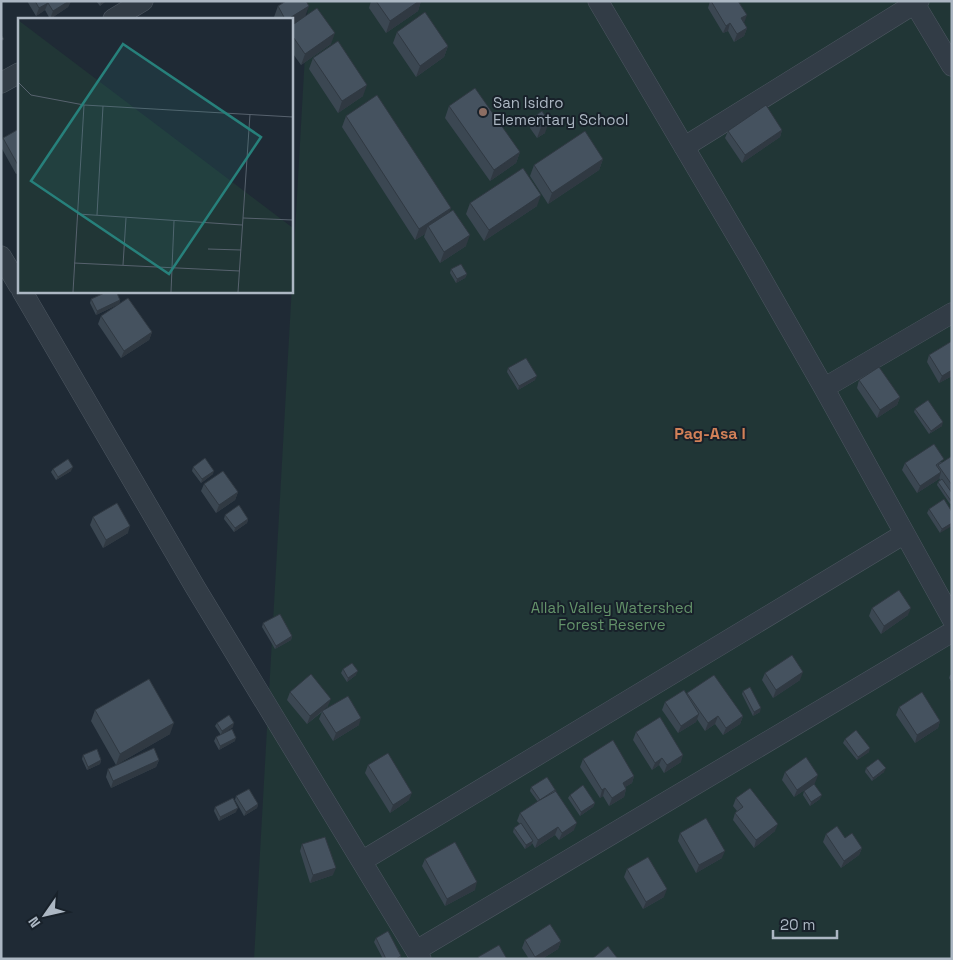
<svg xmlns="http://www.w3.org/2000/svg" width="953" height="960" font-family="'Space Grotesk',sans-serif">
<rect width="100%" height="100%" fill="#1f2a35"/>
<!-- green -->
<path fill="#213636" d="M 308,1 L 952,1 L 952,959 L 254,959 Z"/>
<g fill="none" stroke-linecap="round" stroke-linejoin="round">
<defs>
<path id="street" d="M 598,1 L 748,255 L 824,388 L 952,619
M 913,1 L 952,66
M 113,19 L 143,1
M 1,83 L 19,73
M 684,147 L 919,1
M 1,256 L 19,286
M 22,291 L 195,587 L 421,959
M 824,388 L 952,313
M 362,861 L 904,534
M 417,950 L 952,632"/>
</defs>
<!-- street casing -->
<use href="#street" stroke="#4d5761" stroke-width="21"/>
<!-- street -->
<use href="#street" stroke="#323c46" stroke-width="20"/>
</g>
<!-- wall -->
<path fill="#3b4752" d="M 27,1 L 71,1 L 68,7 L 50,19 L 45,10 L 36,16 Z
M 96,1 L 106,1 L 100,6 Z
M 371,1 L 421,1 L 418,11 L 386,33 L 369,8 Z
M 710,1 L 738,1 L 744,23 L 747,28 L 744,36 L 734,42 L 728,31 L 723,33 L 708,8 Z
M 278,6 L 305,17 L 331,44 L 301,65 L 291,51 L 291,26 L 300,20 L 291,25 L 291,19 L 275,19 L 274,17 Z
M 397,32 L 448,46 L 444,57 L 416,77 L 393,43 Z
M 313,58 L 363,96 L 338,113 L 309,69 Z
M 449,106 L 520,152 L 516,163 L 490,181 L 445,118 Z
M 346,116 L 451,208 L 449,212 L 466,246 L 440,263 L 424,237 L 425,234 L 415,240 L 342,127 Z
M 534,117 L 545,133 L 537,138 L 530,128 Z
M 782,130 L 780,137 L 742,163 L 725,138 L 728,131 Z
M 19,133 L 19,173 L 16,174 L 1,147 L 1,143 L 3,138 Z
M 603,159 L 599,170 L 548,204 L 530,176 L 534,165 Z
M 470,203 L 537,206 L 484,241 L 466,214 Z
M 451,269 L 467,274 L 465,278 L 456,283 L 450,273 Z
M 91,299 L 120,300 L 119,304 L 96,315 L 90,303 Z
M 101,316 L 152,332 L 149,340 L 121,358 L 98,324 Z
M 952,341 L 952,376 L 939,383 L 927,362 L 929,355 Z
M 508,368 L 535,380 L 518,390 L 507,372 Z
M 859,380 L 900,397 L 897,405 L 877,418 L 857,388 Z
M 915,409 L 942,426 L 929,434 L 914,412 Z
M 952,456 L 952,503 L 950,504 L 937,485 L 938,482 L 940,480 L 939,478 L 939,479 L 917,493 L 902,470 L 905,463 L 943,462 Z
M 193,467 L 213,474 L 201,483 L 192,471 Z
M 53,469 L 71,471 L 56,480 L 51,472 Z
M 204,484 L 238,492 L 235,500 L 216,513 L 201,491 Z
M 929,509 L 952,512 L 940,533 L 927,513 Z
M 225,515 L 248,519 L 247,523 L 234,532 L 224,519 Z
M 93,517 L 128,533 L 103,548 L 90,525 Z
M 872,608 L 908,615 L 881,634 L 869,616 Z
M 263,623 L 292,636 L 291,640 L 275,649 L 262,627 Z
M 343,669 L 356,675 L 347,682 L 341,673 Z
M 765,673 L 800,680 L 773,698 L 762,680 Z
M 952,674 L 952,683 L 949,678 L 950,675 Z
M 743,691 L 760,712 L 753,716 L 742,694 Z
M 290,692 L 328,706 L 323,710 L 359,725 L 333,741 L 319,719 L 322,712 L 307,724 L 287,700 Z
M 687,693 L 743,716 L 740,724 L 723,735 L 715,724 L 705,731 L 697,719 L 696,722 L 678,733 L 662,710 L 665,702 L 686,695 Z
M 899,707 L 940,721 L 938,728 L 915,743 L 896,715 Z
M 95,710 L 170,734 L 116,765 L 91,721 Z
M 217,723 L 233,727 L 222,734 L 235,741 L 219,750 L 214,741 L 216,737 L 221,735 L 215,726 Z
M 636,732 L 681,762 L 664,773 L 659,765 L 652,770 L 633,740 Z
M 845,739 L 869,752 L 857,760 L 843,743 Z
M 83,755 L 101,760 L 100,764 L 87,770 L 82,759 Z
M 583,759 L 634,776 L 632,783 L 625,787 L 626,789 L 624,797 L 609,806 L 603,796 L 600,798 L 580,767 Z
M 159,760 L 156,767 L 111,788 L 106,777 L 108,769 Z
M 368,765 L 409,800 L 390,813 L 365,773 Z
M 866,768 L 884,772 L 872,781 L 865,772 Z
M 785,772 L 815,783 L 794,797 L 782,780 Z
M 531,787 L 574,830 L 559,840 L 555,835 L 535,848 L 532,843 L 531,845 L 525,849 L 513,832 L 514,828 L 520,824 L 517,821 L 520,813 L 538,802 L 530,791 Z
M 804,791 L 820,799 L 810,806 L 803,795 Z
M 570,795 L 595,803 L 593,807 L 580,816 L 568,798 Z
M 236,796 L 258,804 L 257,808 L 244,816 L 235,800 Z
M 736,798 L 775,831 L 754,848 L 733,820 L 735,813 L 737,811 L 733,806 Z
M 215,807 L 236,812 L 219,821 L 214,811 Z
M 680,833 L 722,858 L 696,873 L 678,841 Z
M 826,834 L 845,838 L 862,848 L 859,855 L 841,868 L 823,842 Z
M 302,844 L 333,875 L 310,883 L 300,851 Z
M 425,859 L 475,890 L 445,906 L 422,866 Z
M 627,869 L 664,897 L 643,909 L 624,877 Z
M 376,938 L 401,956 L 400,959 L 383,959 L 374,942 Z
M 525,940 L 561,941 L 558,949 L 542,959 L 529,959 L 522,948 Z"/>
<!-- shaded-wall -->
<path fill="#303942" d="M 69,1 L 71,1 L 68,7 L 50,19 L 53,11 Z
M 103,1 L 106,1 L 100,6 L 101,2 Z
M 419,1 L 421,1 L 418,11 L 386,33 L 390,21 Z
M 48,3 L 45,10 L 36,16 L 39,8 Z
M 309,6 L 305,17 L 291,25 L 291,19 L 288,19 Z
M 747,15 L 744,23 L 741,18 Z
M 730,23 L 728,31 L 723,33 L 726,26 Z
M 747,28 L 744,36 L 734,42 L 737,34 Z
M 335,33 L 331,44 L 301,65 L 305,54 Z
M 448,46 L 444,57 L 416,77 L 420,66 Z
M 367,85 L 363,96 L 338,113 L 342,101 Z
M 549,122 L 545,133 L 537,138 L 541,127 Z
M 782,130 L 780,137 L 742,163 L 745,155 Z
M 520,152 L 516,163 L 490,181 L 494,170 Z
M 603,159 L 599,170 L 548,204 L 552,193 Z
M 19,167 L 19,173 L 16,174 Z
M 541,195 L 537,206 L 484,241 L 489,230 Z
M 451,208 L 447,219 L 428,226 L 425,234 L 415,240 L 419,229 Z
M 470,235 L 466,246 L 440,263 L 444,252 Z
M 467,274 L 465,278 L 456,283 L 457,279 Z
M 120,300 L 119,304 L 96,315 L 97,311 Z
M 152,332 L 149,340 L 121,358 L 124,351 Z
M 952,370 L 952,376 L 939,383 L 942,376 Z
M 537,376 L 535,380 L 518,390 L 519,386 Z
M 900,397 L 897,405 L 877,418 L 880,410 Z
M 943,422 L 942,426 L 929,434 L 931,431 Z
M 73,467 L 71,471 L 56,480 L 58,477 Z
M 214,471 L 213,474 L 201,483 L 202,479 Z
M 941,472 L 939,479 L 917,493 L 920,486 Z
M 238,492 L 235,500 L 216,513 L 219,505 Z
M 248,519 L 247,523 L 234,532 L 235,528 Z
M 952,523 L 952,526 L 940,533 L 942,529 Z
M 130,526 L 128,533 L 103,548 L 106,540 Z
M 911,608 L 908,615 L 881,634 L 884,626 Z
M 292,636 L 291,640 L 275,649 L 276,646 Z
M 358,671 L 356,675 L 347,682 L 348,678 Z
M 803,672 L 800,680 L 773,698 L 776,690 Z
M 331,699 L 328,706 L 307,724 L 310,716 Z
M 761,708 L 760,712 L 753,716 L 754,712 Z
M 699,714 L 696,722 L 678,733 L 681,726 Z
M 718,716 L 715,724 L 705,731 L 708,723 Z
M 743,716 L 740,724 L 723,735 L 726,728 Z
M 361,718 L 359,725 L 333,741 L 336,733 Z
M 940,721 L 938,728 L 915,743 L 917,735 Z
M 174,723 L 170,734 L 116,765 L 120,754 Z
M 234,723 L 233,727 L 221,735 L 222,731 Z
M 236,738 L 235,741 L 219,750 L 220,746 Z
M 870,748 L 869,752 L 857,760 L 858,757 Z
M 683,755 L 681,762 L 664,773 L 667,765 Z
M 662,758 L 659,765 L 652,770 L 655,763 Z
M 101,760 L 100,764 L 87,770 L 88,767 Z
M 159,760 L 156,767 L 111,788 L 113,781 Z
M 886,768 L 884,772 L 872,781 L 873,778 Z
M 818,775 L 815,783 L 794,797 L 797,790 Z
M 634,776 L 632,783 L 620,790 L 623,783 Z
M 605,788 L 603,796 L 600,798 L 602,790 Z
M 626,789 L 624,797 L 609,806 L 612,798 Z
M 412,793 L 409,800 L 390,813 L 393,805 Z
M 822,795 L 820,799 L 810,806 L 811,802 Z
M 595,803 L 593,807 L 580,816 L 581,812 Z
M 258,804 L 257,808 L 244,816 L 246,812 Z
M 238,808 L 236,812 L 219,821 L 220,817 Z
M 577,823 L 574,830 L 559,840 L 562,833 Z
M 778,824 L 775,831 L 754,848 L 756,840 Z
M 558,827 L 555,835 L 535,848 L 538,840 Z
M 533,841 L 531,845 L 525,849 L 526,845 Z
M 862,848 L 859,855 L 841,868 L 844,861 Z
M 725,851 L 722,858 L 696,873 L 699,865 Z
M 336,868 L 333,875 L 310,883 L 313,875 Z
M 477,882 L 475,890 L 445,906 L 447,899 Z
M 667,889 L 664,897 L 643,909 L 646,902 Z
M 561,941 L 558,949 L 542,959 L 535,959 L 535,957 Z"/>
<!-- building -->
<path fill="#45525f" stroke="#303942" d="M 35,1 L 69,1 L 53,11 L 48,3 L 39,8 Z
M 286,1 L 306,1 L 309,6 L 288,19 L 285,19 L 278,6 Z
M 376,1 L 419,1 L 390,21 Z
M 711,1 L 738,1 L 747,15 L 741,18 L 747,28 L 737,34 L 730,23 L 726,26 Z
M 317,8 L 335,33 L 305,54 L 291,34 L 291,26 Z
M 425,12 L 448,46 L 420,66 L 397,32 Z
M 1,35 L 4,39 L 1,41 Z
M 338,41 L 367,85 L 342,101 L 313,58 Z
M 475,88 L 520,152 L 494,170 L 449,106 Z
M 377,95 L 451,208 L 419,229 L 346,116 Z
M 766,105 L 782,130 L 745,155 L 728,131 Z
M 542,111 L 549,122 L 541,127 L 534,117 Z
M 17,130 L 19,133 L 19,167 L 3,138 Z
M 585,131 L 603,159 L 552,193 L 534,165 Z
M 523,168 L 541,195 L 489,230 L 470,203 Z
M 453,210 L 470,235 L 444,252 L 428,226 Z
M 461,264 L 467,274 L 457,279 L 451,269 Z
M 109,291 L 116,291 L 120,300 L 97,311 L 91,299 Z
M 128,298 L 152,332 L 124,351 L 101,316 Z
M 952,341 L 952,370 L 942,376 L 929,355 Z
M 526,358 L 537,376 L 519,386 L 508,368 Z
M 879,367 L 900,397 L 880,410 L 859,380 Z
M 928,400 L 943,422 L 931,431 L 915,409 Z
M 934,444 L 944,459 L 936,465 L 941,472 L 920,486 L 905,463 Z
M 952,456 L 952,485 L 938,465 Z
M 205,458 L 214,471 L 202,479 L 193,467 Z
M 68,459 L 73,467 L 58,477 L 53,469 Z
M 223,471 L 238,492 L 219,505 L 204,484 Z
M 942,479 L 952,493 L 951,501 L 938,482 Z
M 944,499 L 952,512 L 952,523 L 942,529 L 929,509 Z
M 117,503 L 130,526 L 106,540 L 93,517 Z
M 239,505 L 248,519 L 235,528 L 225,515 Z
M 899,590 L 911,608 L 884,626 L 872,608 Z
M 280,614 L 292,636 L 276,646 L 263,623 Z
M 792,655 L 803,672 L 776,690 L 765,673 Z
M 352,663 L 358,671 L 348,678 L 343,669 Z
M 311,674 L 331,699 L 310,716 L 290,692 Z
M 714,675 L 743,716 L 726,728 L 718,716 L 708,723 L 687,693 Z
M 149,679 L 174,723 L 120,754 L 95,710 Z
M 750,687 L 761,708 L 754,712 L 743,691 Z
M 684,690 L 699,714 L 681,726 L 665,702 Z
M 922,692 L 940,721 L 917,735 L 899,707 Z
M 348,696 L 361,718 L 336,733 L 322,711 Z
M 229,715 L 234,723 L 222,731 L 217,723 Z
M 660,717 L 683,755 L 667,765 L 662,758 L 655,763 L 636,732 Z
M 232,729 L 236,738 L 220,746 L 216,737 Z
M 856,730 L 870,748 L 858,757 L 845,739 Z
M 613,740 L 634,776 L 623,783 L 626,789 L 612,798 L 605,788 L 602,790 L 583,759 Z
M 154,748 L 159,760 L 113,781 L 108,769 Z
M 97,749 L 101,760 L 88,767 L 83,755 Z
M 388,753 L 412,793 L 393,805 L 368,765 Z
M 806,757 L 818,775 L 797,790 L 785,772 Z
M 878,759 L 886,768 L 873,778 L 866,768 Z
M 547,777 L 556,791 L 540,800 L 531,787 Z
M 814,784 L 822,795 L 811,802 L 804,791 Z
M 583,785 L 595,803 L 581,812 L 570,795 Z
M 750,788 L 778,824 L 756,840 L 735,813 L 743,807 L 736,798 Z
M 249,789 L 258,804 L 246,812 L 236,796 Z
M 555,790 L 577,823 L 562,833 L 558,827 L 538,840 L 520,813 Z
M 233,798 L 238,808 L 220,817 L 215,807 Z
M 706,818 L 725,851 L 699,865 L 680,833 Z
M 521,823 L 533,841 L 526,845 L 514,828 Z
M 837,826 L 845,838 L 852,833 L 862,848 L 844,861 L 826,834 Z
M 325,837 L 336,868 L 313,875 L 302,844 Z
M 455,842 L 477,882 L 447,899 L 425,859 Z
M 648,857 L 667,889 L 646,902 L 627,869 Z
M 550,924 L 561,941 L 535,957 L 525,940 Z
M 388,931 L 401,956 L 396,959 L 386,959 L 376,938 Z
M 499,945 L 507,959 L 479,959 L 478,957 Z
M 608,946 L 618,959 L 592,959 Z"/>
<!-- markers -->
<circle fill="#8d6e63" stroke="#18212a" stroke-width="2" cx="483" cy="112" r="5"/>
<g text-anchor="middle" stroke-width="4" stroke-linejoin="round" paint-order="stroke">
<!-- poi labels -->
<g font-size="15" fill="#acb7c3" stroke="#18212a" text-anchor="start">
<text x="493" y="108">San Isidro<tspan x="493" dy="17">Elementary School</tspan></text>
</g>
<!-- park labels -->
<g font-size="15" fill="#64936a" stroke="#18212a">
<text x="612" y="613">Allah Valley Watershed<tspan x="612" dy="17">Forest Reserve</tspan></text>
</g>
<!-- neighbourhood labels -->
<g font-size="16" font-weight="bold" fill="#d28158" stroke="#18212a">
<text x="710" y="439">Pag-Asa I</text>
</g>
</g>
<!-- overview -->
<g transform="translate(18 18)">
<rect width="275" height="275" fill="#1f2a35"/>
<path d="M 0,2 L 275,210 L 275,274 L 0,274 Z" fill="#213636"/>
<path fill="none" stroke="#57626e" stroke-width="1" d="M 0,64 L 13,77 L 66,87 L 275,99M 60,196 L 224,207M 79,197 L 85,88M 225,200 L 275,202M 190,231 L 223,232M 56,245 L 222,253M 105,247 L 108,200M 55,274 L 66,87M 153,274 L 156,203M 220,274 L 232,96"/>
<path fill="#27807b" fill-opacity="0.15" stroke="#27807b" stroke-width="2.5" d="M 105,26 L 243,119 L 151,256 L 13,163 Z"/>
<rect width="275" height="275" fill="none" stroke="#acb7c3" stroke-width="2.5"/>
</g>
<!-- border -->
<rect width="953" height="960" fill="none" stroke="#acb7c3" stroke-width="5"/>
<!-- north arrow -->
<g transform="translate(45 915) rotate(236)" stroke="#18212a" stroke-width="4" paint-order="stroke">
<path d="M0-4L9 19L0 12L-9 19Z" fill="#acb7c3"/>
<text y="-8" font-size="14" font-weight="bold" text-anchor="middle" fill="#acb7c3">N</text>
</g>
<!-- scale -->
<path d="M773 930v8h64v-8" fill="none" stroke="#acb7c3" stroke-width="2.5"/>
<text x="780" y="930" font-size="15" fill="#acb7c3" stroke="#18212a" stroke-width="4" paint-order="stroke">20 m</text>
</svg>
